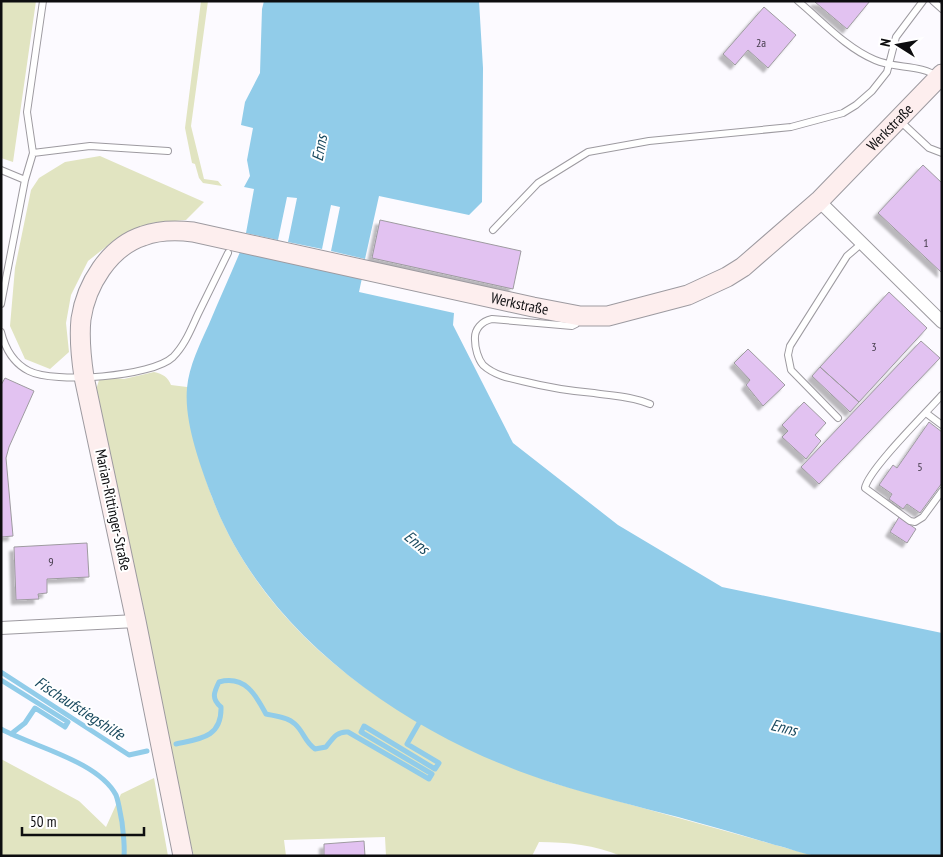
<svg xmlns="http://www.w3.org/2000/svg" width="943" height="857" font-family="'PT Sans Narrow',sans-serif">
<defs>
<filter id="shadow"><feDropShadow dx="-4.5" dy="4.5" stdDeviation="1" flood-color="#0004"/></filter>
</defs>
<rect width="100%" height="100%" fill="#fcfaff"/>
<!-- green -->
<path fill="#e1e4c1" d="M 1,1 L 36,1 L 13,162 L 1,158 Z
M 201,1 L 208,1 L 191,126 L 204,179 L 218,181 L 222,186 L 203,183 L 199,178 L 195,164 L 192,163 L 185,128 Z
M 100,156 L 204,202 L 186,220 L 151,223 L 117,238 L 88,261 L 71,295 L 66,323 L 69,352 L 50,369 L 25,359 L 10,326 L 15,268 L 31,190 L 39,178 L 65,162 Z
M 154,372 C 163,374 168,377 171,385 L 187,387 C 187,420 197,452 207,483 C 260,640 404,729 553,783 L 815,856 L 621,856 C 595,845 568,842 539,842 L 532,856 L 386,856 L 385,837 L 284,840 L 286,856 L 194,856 L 179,801 L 144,611 L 129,541 L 104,437 L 96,390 L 99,380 L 108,377 L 124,379 Z
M 1,759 L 79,801 L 106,827 L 121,794 L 154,778 L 168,856 L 1,856 Z"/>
<!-- water -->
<path fill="#91cce9" d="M 264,1 L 479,1 L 483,68 L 482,202 L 469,215 L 379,196 L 365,259 L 331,251 L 340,207 L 331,205 L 322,249 L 288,242 L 297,198 L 287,197 L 278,240 L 246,233 L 254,189 L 244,187 L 250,176 L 247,160 L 253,128 L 241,125 L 245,102 L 260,73 L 262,9 Z
M 240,252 L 362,278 L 359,292 L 454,313 L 453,325 L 513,443 L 618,525 L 722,587 L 942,633 L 942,856 C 901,856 859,857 818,856 C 804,855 789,848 775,845 C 742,835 710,826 678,817 C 636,806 594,796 553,783 C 413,738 265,639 212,497 C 200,465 184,422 187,388 C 189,366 200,344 209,324 C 219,300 230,276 240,252 Z"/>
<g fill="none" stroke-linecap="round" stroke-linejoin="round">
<!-- stream -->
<path stroke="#91cce9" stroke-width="5" d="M 1,672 L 129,755 L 147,751
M 1,680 L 68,722 L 65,727 L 35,708 L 25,723 L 11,734
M 1,729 C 34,747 98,761 116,795 C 119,803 120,813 122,822 C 123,833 125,844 124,856
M 176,744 C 199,739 222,738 221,707 C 211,699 214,692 219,682 C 245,675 256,695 266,714 C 275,716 288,717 295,724 C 304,732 304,741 315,749 L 326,747 C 333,738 337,731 348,732 L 429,779 L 432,774 L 361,732 L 364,726 L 435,769 L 439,763 L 407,744 L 419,723"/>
</g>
<!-- building -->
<path fill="#e2c2f1" stroke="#9e9ba0" filter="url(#shadow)" d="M 816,1 L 870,1 L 847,29 L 815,2 Z
M 764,7 L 796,35 L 768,68 L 748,50 L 735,65 L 723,54 Z
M 923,165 L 942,183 L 942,273 L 878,213 Z
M 380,220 L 521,251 L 513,289 L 372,258 Z
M 889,292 L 927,328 L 859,402 L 820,367 Z
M 921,341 L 940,358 L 819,484 L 801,467 Z
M 748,349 L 785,385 L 763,406 L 746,385 L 750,380 L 734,363 Z
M 820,367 L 859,402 L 850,412 L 812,376 Z
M 5,378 L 34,391 L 9,447 L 6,458 L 13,536 L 1,537 L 1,385 Z
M 804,402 L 826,423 L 815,435 L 821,441 L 806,459 L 782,437 L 788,431 L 782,425 Z
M 929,422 L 942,432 L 942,483 L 920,513 L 907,504 L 903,509 L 889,499 L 892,494 L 879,485 L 893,465 L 897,468 Z
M 899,517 L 916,529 L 907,543 L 890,532 Z
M 87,543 L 89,577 L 47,579 L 47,593 L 38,594 L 39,599 L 16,600 L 14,547 Z
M 364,841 L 365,856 L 324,856 L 324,844 Z"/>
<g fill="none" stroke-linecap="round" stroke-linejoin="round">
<defs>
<path id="lane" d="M 798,1 C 822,21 846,48 875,60 C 895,69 921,64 938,77
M 933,1 L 942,9
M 899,120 L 929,148 L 942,153
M 33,153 L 90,146 L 168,151
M 1,170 L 25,180
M 493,230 L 538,183 L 588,152 L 649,141 L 791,127 L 843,113 L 856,105 L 872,91 L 887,72 L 896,37 L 923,1
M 1,304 L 25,180 L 33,153 L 27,112 L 43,1
M 579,319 L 576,324 L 572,326 L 492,319 C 482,321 474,329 475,340 C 475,348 478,359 483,365 C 494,375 508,378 522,381 C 546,387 569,391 594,393 C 613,396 631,396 650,404
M 1,332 C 5,348 13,363 29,371 C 54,384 152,377 173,357 C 185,345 191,329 198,314 C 208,294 218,273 228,253
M 942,395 C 927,412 868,470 865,488 L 910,521 L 915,522 L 923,517 L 942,491
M 926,413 L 942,425
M 838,418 L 791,370 L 788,355 L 790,346 L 847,256 L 861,244"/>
<path id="street" d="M 819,201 L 942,322
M 1,628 L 136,621"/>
<g id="secondary">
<path id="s1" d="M 183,856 L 136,621 L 84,377 C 81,357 79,338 81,319 C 86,285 109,247 143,236 C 159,230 176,230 193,232 L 533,307 L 580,316 L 608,316 L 688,295 L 727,277 L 743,267 L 819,201 L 942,74"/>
</g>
</defs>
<!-- lane casing -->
<use href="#lane" stroke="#9d9aa0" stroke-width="8"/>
<!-- street casing -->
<use href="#street" stroke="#9d9aa0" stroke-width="14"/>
<!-- secondary casing -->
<use href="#secondary" stroke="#9d9aa0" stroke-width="21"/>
<!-- lane -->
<use href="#lane" stroke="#fff" stroke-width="6"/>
<!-- street -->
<use href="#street" stroke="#fff" stroke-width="12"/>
<!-- secondary -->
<use href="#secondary" stroke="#fdeeee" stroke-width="19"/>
</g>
<g text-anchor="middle" stroke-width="4" stroke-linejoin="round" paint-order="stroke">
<!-- number labels -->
<g font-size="12" fill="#423a48">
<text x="761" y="47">2a</text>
<text x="926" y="247">1</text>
<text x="874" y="351">3</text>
<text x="920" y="471">5</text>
<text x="51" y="566">9</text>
</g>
<!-- street labels -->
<g font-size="15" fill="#0d0d0f" stroke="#fff">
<text dy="5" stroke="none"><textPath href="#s1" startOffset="1478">Werkstraße</textPath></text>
<text dy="5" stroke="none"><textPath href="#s1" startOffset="1041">Werkstraße</textPath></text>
<text transform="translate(113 510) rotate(78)" y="5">Marian-Rittinger-Straße</text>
</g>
<!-- water labels -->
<g font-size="16" font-style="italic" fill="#19495e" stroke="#fff">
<text transform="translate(319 148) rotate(-79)" y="6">Enns</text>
<text transform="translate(417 542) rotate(40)" y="6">Enns</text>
<text transform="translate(80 708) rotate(33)" y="6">Fischaufstiegshilfe</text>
<text transform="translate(784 727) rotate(14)" y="6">Enns</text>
</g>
</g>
<!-- border -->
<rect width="943" height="857" fill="none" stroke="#0d0d0f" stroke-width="5"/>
<!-- north arrow -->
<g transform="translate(898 45) rotate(281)" stroke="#ffffff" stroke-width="4" paint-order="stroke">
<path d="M0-4L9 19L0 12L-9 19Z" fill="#0d0d0f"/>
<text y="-8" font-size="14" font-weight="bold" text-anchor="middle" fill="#0d0d0f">N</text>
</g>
<!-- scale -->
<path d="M22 827v8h122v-8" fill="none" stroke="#0d0d0f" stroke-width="2.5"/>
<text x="30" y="827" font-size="15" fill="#0d0d0f" stroke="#ffffff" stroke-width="4" paint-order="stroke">50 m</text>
</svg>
